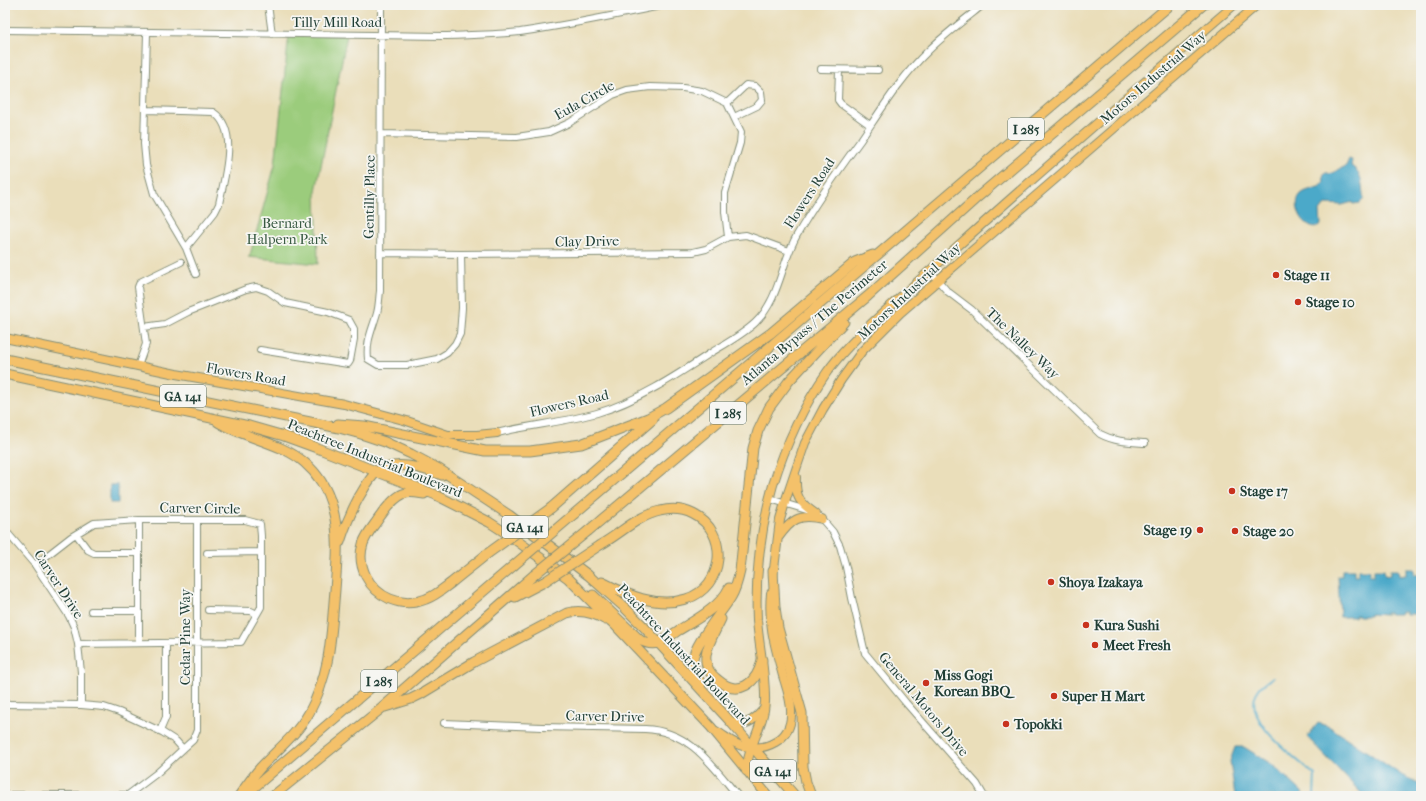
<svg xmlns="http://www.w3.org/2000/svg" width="1426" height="801" font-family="'IM FELL French Canon',serif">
<rect width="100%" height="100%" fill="#f6f6f2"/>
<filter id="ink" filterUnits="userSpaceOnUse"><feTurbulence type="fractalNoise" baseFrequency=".025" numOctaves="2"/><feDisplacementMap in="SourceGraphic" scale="8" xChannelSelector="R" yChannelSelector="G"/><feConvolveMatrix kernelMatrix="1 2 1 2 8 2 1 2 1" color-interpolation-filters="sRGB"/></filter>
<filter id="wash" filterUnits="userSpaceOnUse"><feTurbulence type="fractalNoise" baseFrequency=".012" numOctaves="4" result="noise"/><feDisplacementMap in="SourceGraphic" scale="16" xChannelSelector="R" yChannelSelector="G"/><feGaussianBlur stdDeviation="0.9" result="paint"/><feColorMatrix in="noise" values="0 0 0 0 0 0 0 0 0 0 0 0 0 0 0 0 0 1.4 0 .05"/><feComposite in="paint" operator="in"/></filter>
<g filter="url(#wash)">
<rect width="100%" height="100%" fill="#eadeba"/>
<!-- green -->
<path fill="#9bcc7c" stroke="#5d8458" d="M 289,34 L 347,35 L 316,191 L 318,264 L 248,257 L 250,255 L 275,165 Z"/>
<!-- water -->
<path fill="#4ba9c9" stroke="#35737e" d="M 1349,159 L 1352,160 L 1351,166 C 1364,173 1361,187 1364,199 L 1360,203 L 1353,204 L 1353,202 L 1342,205 L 1326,204 L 1320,211 L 1321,225 C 1308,234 1289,207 1301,194 C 1307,189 1316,189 1322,185 L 1324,182 L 1323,176 L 1327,172 L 1328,174 L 1332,173 L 1346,166 Z
M 110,485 L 118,485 L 118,503 L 110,503 Z
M 1406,569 L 1414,569 L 1414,575 L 1420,575 L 1421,569 L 1421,612 L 1417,612 L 1417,614 L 1406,614 L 1406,612 L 1401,612 L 1400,614 L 1390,614 L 1390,613 L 1386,613 L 1386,615 L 1370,614 L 1370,616 L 1359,616 L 1359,615 L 1355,615 L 1355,617 L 1340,617 L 1338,576 L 1342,576 L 1342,570 L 1354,570 L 1354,576 L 1358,576 L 1358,570 L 1369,570 L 1369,576 L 1374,576 L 1374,570 L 1384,570 L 1385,576 L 1390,575 L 1390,570 L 1398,570 L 1399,576 L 1406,575 Z
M 1318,723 L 1330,727 L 1403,776 L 1421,784 L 1421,796 L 1364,796 L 1307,737 Z
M 1235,747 L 1244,747 L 1273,765 L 1302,792 L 1303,796 L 1235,796 L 1230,761 Z"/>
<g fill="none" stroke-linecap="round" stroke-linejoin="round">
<!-- stream -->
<path stroke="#4ba9c9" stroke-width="2" d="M 1273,677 C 1269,681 1262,684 1259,689 C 1237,718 1296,758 1315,775 L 1314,796"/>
</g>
</g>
<g filter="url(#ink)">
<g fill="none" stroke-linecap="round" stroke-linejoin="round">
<defs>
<path id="minor" d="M 268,5 L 272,34
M 381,5 L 380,291 C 379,298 379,306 377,313 C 372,331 366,340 368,359 L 378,365 L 407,365 L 437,359 L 447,353 L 455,344 L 460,334 L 462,308 L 461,254
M 5,30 L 443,36 C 469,35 495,35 520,32 C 569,25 617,15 665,5
M 147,33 L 144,144 L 146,165 L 154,194 L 186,248 L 196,274
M 821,69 L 878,70
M 839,70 L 838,100 L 841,104 L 870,125
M 727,103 L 746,85 L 755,86 L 761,92 L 762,100 L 757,106 L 734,117
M 146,110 L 213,112 C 240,130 224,178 219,204 L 215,212 L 186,248
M 381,134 L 517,137 L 549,132 L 569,123 L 613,95 L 627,90 L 650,87 L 683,88 L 702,91 L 727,103 L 741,132 L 740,143 L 725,193 L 725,212 L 728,237
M 380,253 L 461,254 L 693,252 L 706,249 L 728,237 L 746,235 L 789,251
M 930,271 L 947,291 L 972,310 L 1100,434 C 1115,442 1129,442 1145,443
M 144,327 L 165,324 L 188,312 L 246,289 L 256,287 L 268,291 L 285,303 L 328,312 L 349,320 L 354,329 L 354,339 L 350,361 L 348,364 L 260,350
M 138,366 L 146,344 L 138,287 L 140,282 L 181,262
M 497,433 C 530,425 565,422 597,413 C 638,401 677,375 712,352 C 727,343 742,335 755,323 C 780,299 781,263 797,235 C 816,202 838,171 860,141 C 881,110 901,77 928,51 C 945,34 964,20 983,5
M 770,499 L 810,511
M 820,517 L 833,532 L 840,546 L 846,567 L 852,598 L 865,653 L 906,703 L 977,784 L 984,796
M 139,520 L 139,643
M 5,530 L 35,565 L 69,616 L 74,627 L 78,644 L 81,672 L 81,705
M 76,534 L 88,550 L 94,553 L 139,553
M 207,553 L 261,552
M 35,565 L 71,537 L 94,523 L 139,520 L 245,520 L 260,524 L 261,536 L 261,607 L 241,642 L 78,644
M 208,610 L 251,611 L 257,614
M 91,611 L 139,611
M 5,704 L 81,705 L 104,707 L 119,712 L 162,732 L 176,741 L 183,749 L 157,773 L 128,795 L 5,795
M 444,723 L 542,727 L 645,729 C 690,731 711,764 738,796
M 160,731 L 166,717 L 166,643
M 183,749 L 193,740 L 197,730 L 197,520"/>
<path id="major" d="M 5,338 L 176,374 L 344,404 L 407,421 L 448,435 L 477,435 L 497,433
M 796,477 C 795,498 800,503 816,514
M 778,538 C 791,520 799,513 822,519
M 773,577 L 780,520 L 787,496 L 805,443 L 823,409 L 841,380 L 862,351 L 900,313 L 1257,5
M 730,721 C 743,728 754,721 763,710
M 716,731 C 725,736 733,744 743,746 C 765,752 791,740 791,715 C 792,702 787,689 783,676 C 775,646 768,624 771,593
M 746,771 C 748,745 764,726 765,702 C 766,674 759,647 757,620 C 755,575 761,528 773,485 C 785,446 804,405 827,372 C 843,350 864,330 884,312 C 909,289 934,267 960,244 C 1050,163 1142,84 1234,5"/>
<path id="highway" d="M 5,359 L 339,428 L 361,434 L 385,442 L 411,454 L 439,469 L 509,515 L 588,575 L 624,607 L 644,627 L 729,720 L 795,796
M 5,374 L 249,426 L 284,436 L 317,448 L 436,495 L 489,522 L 509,535 L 568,578 L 615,625 L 711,727 L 768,796
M 218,422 C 244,438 283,443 305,463 C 318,474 327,489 332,506 C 340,533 337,562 335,590 C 331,635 331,672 309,713 C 297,734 278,749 261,767 C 253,776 246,786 239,796
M 338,424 L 364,426 L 485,451 L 530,451 L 581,444 L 648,418 L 666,408 L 771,333 L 855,262 L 873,255
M 424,494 C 417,493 409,491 403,494 C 395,497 384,511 379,518 C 374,526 366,534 363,544 C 356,566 369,590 390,599 C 402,604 414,604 426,599 C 435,596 443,589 451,583 C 463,573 475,564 487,554
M 551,508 L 653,419
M 574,514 L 1170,5
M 588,531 L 868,296 L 979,196 L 1203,5
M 340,542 C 345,526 351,512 359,497 C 364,489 369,478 377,472 C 396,459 421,468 442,475
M 600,545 C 620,534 637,516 660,511 C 672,508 683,509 693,514 C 730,532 725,587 686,599 C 657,608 627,595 602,582
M 773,571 L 775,607 L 778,628 L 802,713 L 803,767 L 806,782 L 811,796
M 593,595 L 640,640 C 645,643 651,645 658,643 C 665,640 673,634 679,630 C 697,619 720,607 729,588
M 515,597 L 544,582
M 721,619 C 716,630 707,644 706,656 C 705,666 710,674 718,680 C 739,698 757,683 762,660
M 701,684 C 697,677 693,670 693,661 C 692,646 723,611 731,597 C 736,589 738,580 740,571 L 753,448 L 758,431 L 769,408 L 789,381 L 844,322
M 385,707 L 411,699 L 421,694 L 474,662 L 567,613 C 582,609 594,613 606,620
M 244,796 L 513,566
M 273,796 L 382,708 L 534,575"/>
</defs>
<!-- minor casing -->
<use href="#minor" stroke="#848e77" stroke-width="8"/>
<!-- major casing -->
<use href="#major" stroke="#848e77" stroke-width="10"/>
<!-- highway casing -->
<use href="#highway" stroke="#848e77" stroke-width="11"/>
<!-- minor -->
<use href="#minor" stroke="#fff" stroke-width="6"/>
<!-- major -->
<use href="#major" stroke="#f4c16a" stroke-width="8"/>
<!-- highway -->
<use href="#highway" stroke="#f4c16a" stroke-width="9"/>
<defs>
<path id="highway-bridge" d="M 487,554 L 551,508
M 513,566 L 574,514
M 534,575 L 588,531
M 544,582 L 600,545"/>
</defs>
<!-- highway-bridge casing -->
<use href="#highway-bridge" stroke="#848e77" stroke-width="11" stroke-linecap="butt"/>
<!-- highway-bridge -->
<use href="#highway-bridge" stroke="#f4c16a" stroke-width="9"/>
</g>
</g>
<!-- markers -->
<g fill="#c8321e" stroke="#f6f6f2" stroke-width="1.5">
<circle cx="1276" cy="275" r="4"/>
<circle cx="1298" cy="302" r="4"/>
<circle cx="1232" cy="491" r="4"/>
<circle cx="1200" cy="530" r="4"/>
<circle cx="1235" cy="531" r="4"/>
<circle cx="1051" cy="582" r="4"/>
<circle cx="1086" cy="625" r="4"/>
<circle cx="1095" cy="645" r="4"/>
<circle cx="926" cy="683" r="4"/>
<circle cx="1054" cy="696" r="4"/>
<circle cx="1006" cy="724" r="4"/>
</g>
<g text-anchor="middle" stroke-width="3.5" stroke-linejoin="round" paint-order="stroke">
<!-- shield labels -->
<g fill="#f6f6f2" stroke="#60746d" stroke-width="1">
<rect x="1008" y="118" width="36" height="22" rx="3"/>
<rect x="160" y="385" width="46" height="22" rx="3"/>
<rect x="710" y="402" width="36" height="22" rx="3"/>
<rect x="502" y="516" width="46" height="22" rx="3"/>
<rect x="361" y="670" width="36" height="22" rx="3"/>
<rect x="750" y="760" width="46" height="22" rx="3"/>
</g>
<g font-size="13" font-weight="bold" fill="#1f3d34">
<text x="1026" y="134">I 285</text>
<text x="183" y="401">GA 141</text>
<text x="728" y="418">I 285</text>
<text x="525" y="532">GA 141</text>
<text x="379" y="686">I 285</text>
<text x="773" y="776">GA 141</text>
</g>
<!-- street labels -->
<g font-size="14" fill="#1f3d34" stroke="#f6f6f2">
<text x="337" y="27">Tilly Mill Road</text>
<text transform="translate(1153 77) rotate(-41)" y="5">Motors Industrial Way</text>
<text transform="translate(584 100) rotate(-29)" y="5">Eula Circle</text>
<text transform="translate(809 193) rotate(-57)" y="5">Flowers Road</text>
<text transform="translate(369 197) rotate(-89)" y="5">Gentilly Place</text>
<text transform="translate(587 241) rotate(-1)" y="5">Clay Drive</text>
<text transform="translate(909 291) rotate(-43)" y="5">Motors Industrial Way</text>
<text transform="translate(814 322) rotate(-40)" y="5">Atlanta Bypass / The Perimeter</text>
<text transform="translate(1023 343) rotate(44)" y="5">The Nalley Way</text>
<text transform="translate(246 374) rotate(10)" y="5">Flowers Road</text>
<text transform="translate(569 403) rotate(-13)" y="5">Flowers Road</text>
<text transform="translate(375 458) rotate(22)" y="5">Peachtree Industrial Boulevard</text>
<text transform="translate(200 508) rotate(1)" y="5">Carver Circle</text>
<text transform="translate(59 584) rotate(57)" y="5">Carver Drive</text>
<text transform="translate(185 637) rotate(-90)" y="5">Cedar Pine Way</text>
<text transform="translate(684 654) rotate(47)" y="5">Peachtree Industrial Boulevard</text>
<text transform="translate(924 704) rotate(50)" y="5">General Motors Drive</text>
<text transform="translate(605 716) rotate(1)" y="5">Carver Drive</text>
</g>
<!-- park labels -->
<g font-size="14" fill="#385a42" stroke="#f6f6f2">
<text x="287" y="228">Bernard<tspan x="287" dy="16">Halpern Park</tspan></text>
</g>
<!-- poi labels -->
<g font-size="14" font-weight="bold" fill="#1f3d34" stroke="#f6f6f2" text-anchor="start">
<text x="1284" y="280">Stage 11</text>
<text x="1306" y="307">Stage 10</text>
<text x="1240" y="496">Stage 17</text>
<text x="1192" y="535" text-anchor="end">Stage 19</text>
<text x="1243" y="536">Stage 20</text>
<text x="1059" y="587">Shoya Izakaya</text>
<text x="1094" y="630">Kura Sushi</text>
<text x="1103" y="650">Meet Fresh</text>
<text x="934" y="680">Miss Gogi<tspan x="934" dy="16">Korean BBQ</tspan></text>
<text x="1062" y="701">Super H Mart</text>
<text x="1014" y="729">Topokki</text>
</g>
</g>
<!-- margin -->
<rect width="1426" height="801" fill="none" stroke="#f6f6f2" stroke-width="20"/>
</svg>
